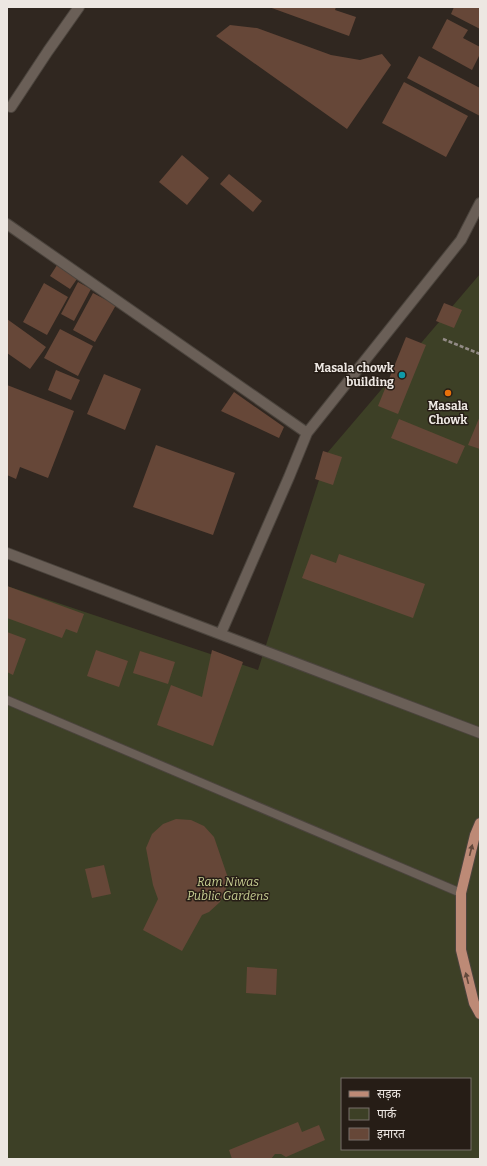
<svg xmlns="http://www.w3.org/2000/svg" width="487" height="1166" font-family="Bitter,'Noto Sans Devanagari',serif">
<rect width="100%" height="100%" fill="#302720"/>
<!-- green -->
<path fill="#3d4026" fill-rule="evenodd" d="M 480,274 L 480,1159 L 7,1159 L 7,586 L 258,670 L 328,452 ZM 342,1079 L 470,1079 L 470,1149 L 342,1149 Z"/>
<!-- building -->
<path fill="#664738" d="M 269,7 L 336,7 L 335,10 L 356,17 L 349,36 Z
M 454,7 L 480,7 L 480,29 L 451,14 Z
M 447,19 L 468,30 L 463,38 L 480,47 L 480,54 L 472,70 L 432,48 Z
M 230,25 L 257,28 L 331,55 L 360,60 L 382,54 L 391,65 L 347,129 L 216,36 Z
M 419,56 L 480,88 L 480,116 L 407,78 Z
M 404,82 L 468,116 L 446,157 L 382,123 Z
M 182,155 L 209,178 L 187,205 L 159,182 Z
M 229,174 L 262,201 L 253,212 L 220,184 Z
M 59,262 L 79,276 L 70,289 L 50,276 Z
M 78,282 L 91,289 L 74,321 L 61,314 Z
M 44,283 L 68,297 L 47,335 L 23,322 Z
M 93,293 L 116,305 L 95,342 L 73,330 Z
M 444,303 L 462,310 L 454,328 L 436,321 Z
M 7,319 L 46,347 L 30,369 L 7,353 Z
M 60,329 L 93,346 L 78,376 L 44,358 Z
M 406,337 L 426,345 L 398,414 L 378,406 Z
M 56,370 L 80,380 L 71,400 L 48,390 Z
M 104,374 L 141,389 L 125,430 L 87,414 Z
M 7,385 L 74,411 L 48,478 L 20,467 L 16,479 L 7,475 Z
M 234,392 L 284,427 L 279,438 L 221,411 Z
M 480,416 L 480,449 L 468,445 Z
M 399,419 L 465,446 L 457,464 L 391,438 Z
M 156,445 L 235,473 L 213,535 L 133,507 Z
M 323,451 L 342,457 L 333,485 L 315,479 Z
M 311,554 L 336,563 L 339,554 L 425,584 L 413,618 L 302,578 Z
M 7,586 L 84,614 L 77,633 L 66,629 L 62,638 L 7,618 Z
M 7,632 L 26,639 L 13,675 L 7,672 Z
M 96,650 L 128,661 L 119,687 L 87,676 Z
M 212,650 L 243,662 L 213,746 L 157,725 L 171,685 L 202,697 Z
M 140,651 L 175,662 L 168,684 L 133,673 Z
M 176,819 L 191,820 L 204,826 L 214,837 L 227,875 L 226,889 L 220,902 L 209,912 L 202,915 L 182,951 L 143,930 L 158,899 L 153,885 L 146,848 L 152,834 L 163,824 Z
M 104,865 L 111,894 L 92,898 L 85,869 Z
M 247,967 L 277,969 L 276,995 L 246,993 Z
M 298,1122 L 302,1132 L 319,1125 L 325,1140 L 286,1157 L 281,1154 L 275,1154 L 271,1159 L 232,1159 L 229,1150 Z"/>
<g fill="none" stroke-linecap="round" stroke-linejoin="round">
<defs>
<path id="lane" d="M 7,700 L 461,893"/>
<path id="street" d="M 11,107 L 48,51 L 79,7
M 7,224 L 307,433
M 7,553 L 480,733
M 221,633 L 289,477 L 307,433 L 461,240 L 480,203"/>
<path id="primary" d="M 480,823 L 475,835 L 461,893 L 461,950 L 474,1003 L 480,1014"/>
</defs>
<!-- lane casing -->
<use href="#lane" stroke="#4b443d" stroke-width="10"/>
<!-- street casing -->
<use href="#street" stroke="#4b443d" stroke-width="12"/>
<!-- primary casing -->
<use href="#primary" stroke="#4b443d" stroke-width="12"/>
<!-- path -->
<path stroke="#938b86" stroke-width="2.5" stroke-dasharray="4 2" stroke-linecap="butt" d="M 443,339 L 480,354"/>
<!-- lane -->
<use href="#lane" stroke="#6a5f57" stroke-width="8"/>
<!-- street -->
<use href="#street" stroke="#6a5f57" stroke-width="10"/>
<!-- primary -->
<use href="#primary" stroke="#bd8a76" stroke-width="10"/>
</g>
<!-- one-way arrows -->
<defs><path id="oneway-solid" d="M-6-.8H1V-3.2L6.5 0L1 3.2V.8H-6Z"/></defs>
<g fill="#62493c">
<use href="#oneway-solid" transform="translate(471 850) rotate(-76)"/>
<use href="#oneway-solid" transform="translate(467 978) rotate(-104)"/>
</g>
<!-- markers -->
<circle fill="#0f9aa8" stroke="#261d16" stroke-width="1.5" cx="402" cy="375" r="4"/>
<circle fill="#e8710a" stroke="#261d16" stroke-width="1.5" cx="448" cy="393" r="4"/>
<g text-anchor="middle" stroke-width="3" stroke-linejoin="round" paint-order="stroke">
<!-- poi labels -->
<g font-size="12" font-weight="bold" fill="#ede7e2" stroke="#261d16" text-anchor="end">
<text x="394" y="372">Masala chowk<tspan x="394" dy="14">building</tspan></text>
<text x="448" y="410" text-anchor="middle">Masala<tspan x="448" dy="14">Chowk</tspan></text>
</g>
<!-- park labels -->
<g font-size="12" font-style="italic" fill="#c7ce92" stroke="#261d16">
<text x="228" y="886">Ram Niwas<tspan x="228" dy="14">Public Gardens</tspan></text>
</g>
</g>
<!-- border -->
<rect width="487" height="1166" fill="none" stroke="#ede7e2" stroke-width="16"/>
<!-- legend -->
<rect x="341" y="1078" width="130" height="72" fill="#261d16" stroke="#766e68"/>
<rect x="349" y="1091" width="20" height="6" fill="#bd8a76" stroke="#766e68"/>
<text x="377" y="1098" font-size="12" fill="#ede7e2">सड़क</text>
<rect x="349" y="1108" width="20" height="12" fill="#3d4026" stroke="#766e68"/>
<text x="377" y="1118" font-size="12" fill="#ede7e2">पार्क</text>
<rect x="349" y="1128" width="20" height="12" fill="#664738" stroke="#766e68"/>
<text x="377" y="1138" font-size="12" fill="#ede7e2">इमारत</text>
</svg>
